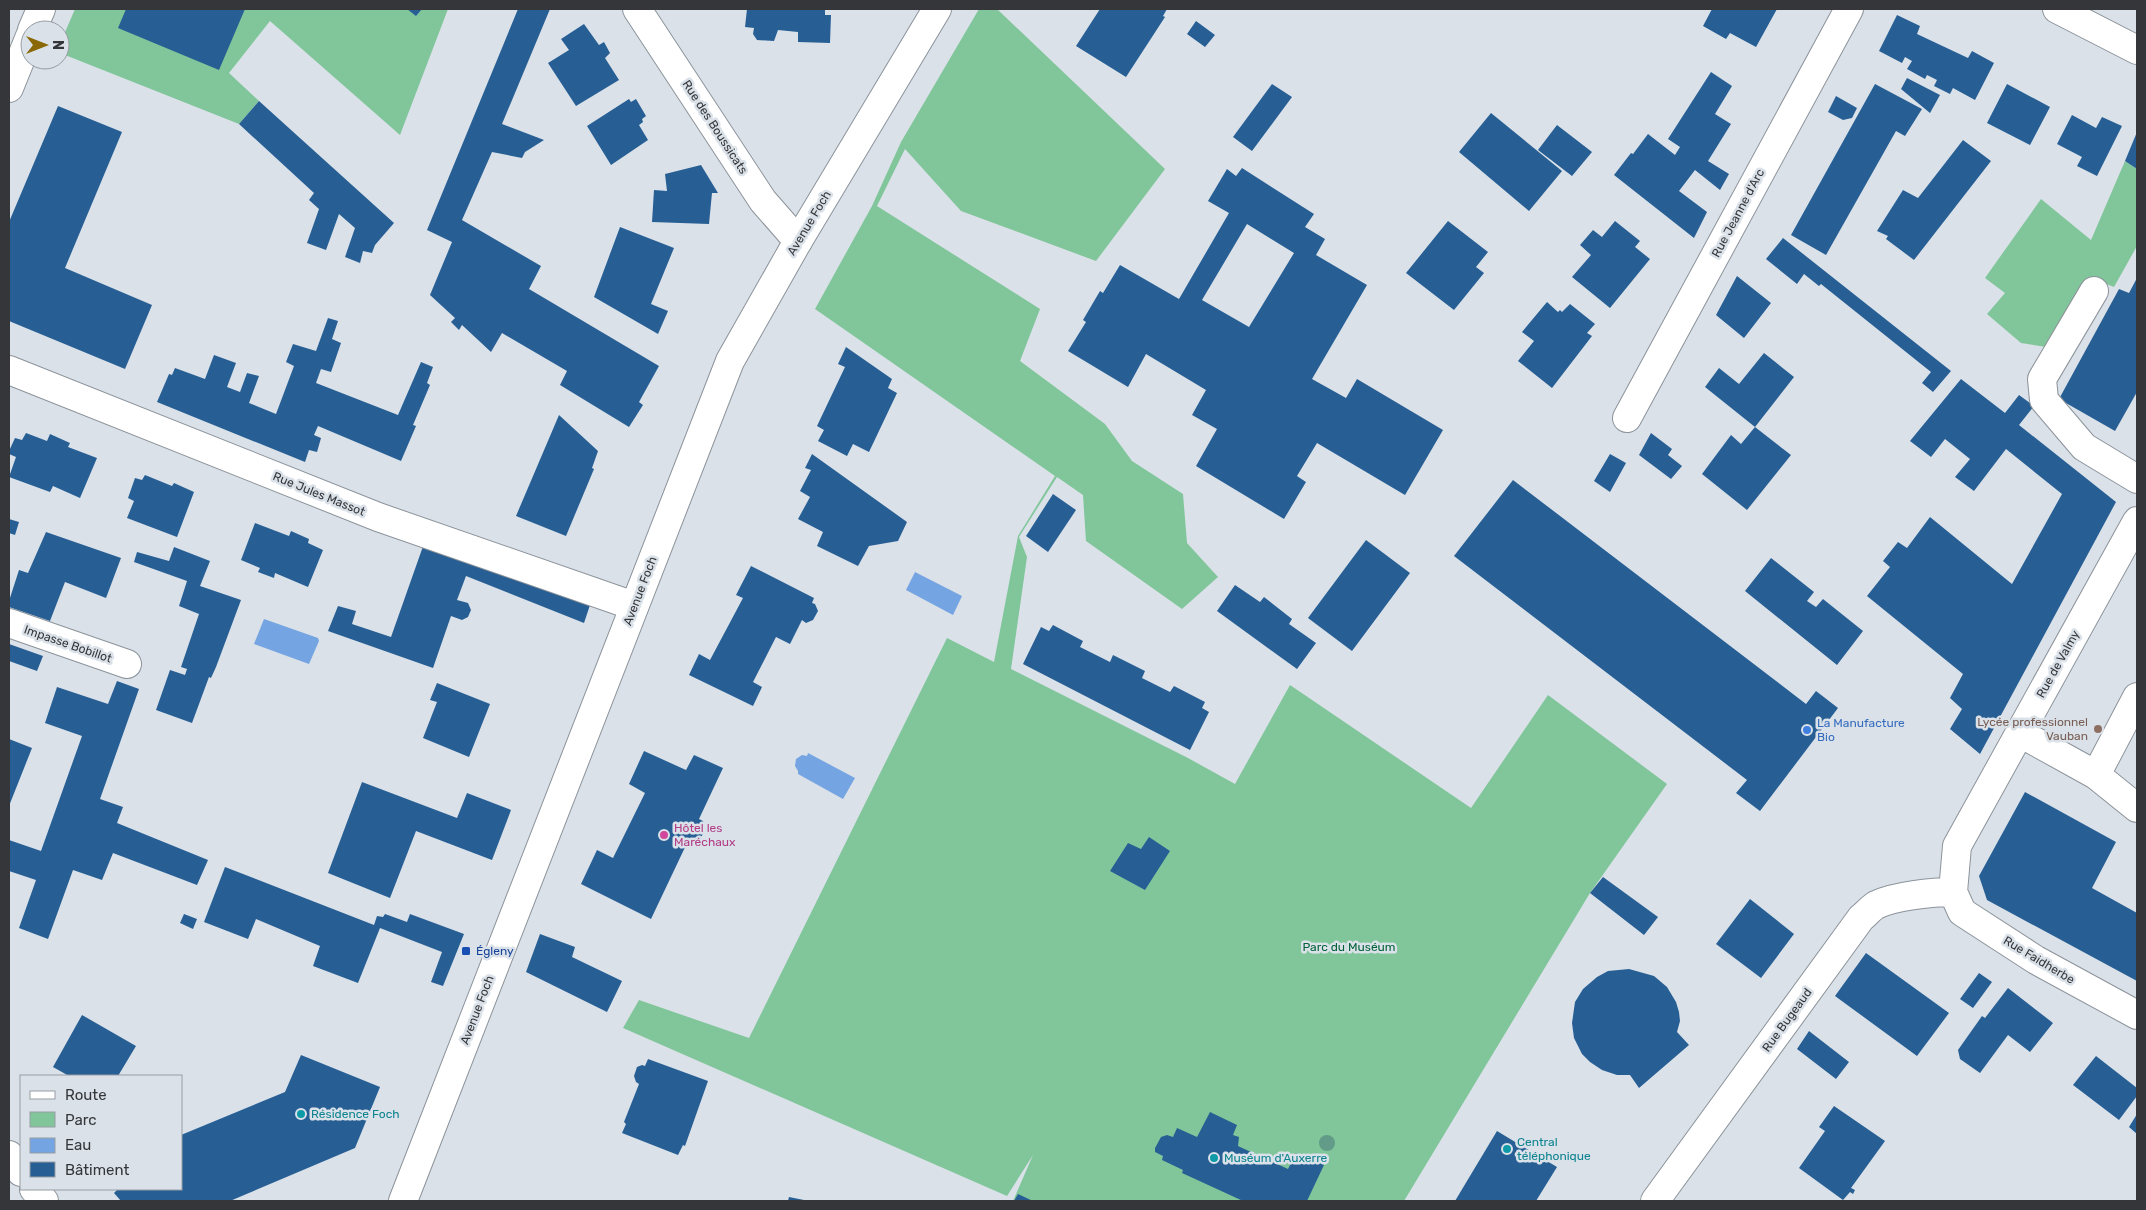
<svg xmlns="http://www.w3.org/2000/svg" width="2146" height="1210" font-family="Rubik,sans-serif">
<rect width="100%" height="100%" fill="#dae1e9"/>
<!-- green -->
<path fill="#81c69a" d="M 75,9 L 448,9 L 400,135 L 270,21 L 229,73 L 259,101 L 239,124 L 60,53 L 60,44 Z
M 979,9 L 997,9 L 1165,169 L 1096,261 L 961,211 L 905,149 L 877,206 L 1040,309 L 1020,361 L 1105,424 L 1132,461 L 1183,494 L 1187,543 L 1218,577 L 1182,609 L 1086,541 L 1083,495 L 1057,477 L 1019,537 L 1027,557 L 1011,669 L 1188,758 L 1235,784 L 1290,685 L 1471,808 L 1548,695 L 1667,784 L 1590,893 L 1404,1201 L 1013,1201 L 1033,1155 L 1007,1196 L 623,1028 L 639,1000 L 749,1038 L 947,638 L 994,662 L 1018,536 L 1055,476 L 815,309 L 872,206 L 901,142 Z
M 2125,161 L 2137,169 L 2137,246 L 2114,287 L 2088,277 L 2046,347 L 2021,343 L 1987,314 L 2005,293 L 1985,278 L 2041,199 L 2091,240 Z"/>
<!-- water -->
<path fill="#74a4e1" d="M 915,572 L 962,596 L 953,615 L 906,590 Z
M 264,619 L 318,638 L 319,641 L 309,664 L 254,644 Z
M 808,753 L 855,778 L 843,799 L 798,774 L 798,771 L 795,766 L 796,759 L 802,755 L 807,756 Z"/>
<!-- building -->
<path fill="#275f94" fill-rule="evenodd" d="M 126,9 L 245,9 L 219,70 L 118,28 Z
M 407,9 L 422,9 L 416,16 Z
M 518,9 L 550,9 L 502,124 L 544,140 L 525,152 L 522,158 L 492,152 L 462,220 L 541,266 L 529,289 L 659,366 L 639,402 L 643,405 L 629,427 L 560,385 L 567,371 L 502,333 L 491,352 L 462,325 L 459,330 L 451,322 L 455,318 L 430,295 L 452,242 L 427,230 Z
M 747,9 L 825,9 L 825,15 L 831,15 L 830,43 L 798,42 L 798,32 L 778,30 L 774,41 L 757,40 L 753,34 L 754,28 L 745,27 Z
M 1100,9 L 1167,9 L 1163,16 L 1165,17 L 1126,77 L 1076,46 Z
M 1712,9 L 1777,9 L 1756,47 L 1730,33 L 1726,39 L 1703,26 Z
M 1897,15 L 1920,26 L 1917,34 L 1968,58 L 1972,51 L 1994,63 L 1975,100 L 1953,88 L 1950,94 L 1934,86 L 1937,80 L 1927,75 L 1925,79 L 1907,69 L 1912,61 L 1905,57 L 1902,63 L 1879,51 Z
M 1196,21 L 1215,35 L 1205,47 L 1187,34 Z
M 584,24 L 599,45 L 604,42 L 610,53 L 605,58 L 619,80 L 576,106 L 548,63 L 569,50 L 561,39 Z
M 1711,72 L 1732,86 L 1715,114 L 1731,124 L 1708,161 L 1729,174 L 1720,190 L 1695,170 L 1679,191 L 1707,212 L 1694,238 L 1614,175 L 1631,153 L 1633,154 L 1648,134 L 1675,155 L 1680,147 L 1668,139 Z
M 1907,78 L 1940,95 L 1930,113 L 1901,89 Z
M 1272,84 L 1292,97 L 1252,151 L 1233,137 Z
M 1875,84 L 1922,109 L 1905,136 L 1896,131 L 1826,255 L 1791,235 Z
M 2007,84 L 2050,107 L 2030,145 L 1987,123 Z
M 1836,96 L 1857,108 L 1852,118 L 1843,120 L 1828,112 Z
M 629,99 L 631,102 L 636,99 L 646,116 L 642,119 L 643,122 L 639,125 L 648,140 L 611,165 L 587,126 Z
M 259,101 L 394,223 L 375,245 L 372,253 L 363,251 L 360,263 L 345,257 L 355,228 L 339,214 L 326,250 L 307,243 L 319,209 L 309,200 L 314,193 L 239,124 Z
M 58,106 L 122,132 L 65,268 L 152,305 L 125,369 L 9,321 L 9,222 Z
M 1491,113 L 1562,171 L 1529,211 L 1459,152 Z
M 2072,115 L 2096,128 L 2102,117 L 2122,126 L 2097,176 L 2077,166 L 2082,157 L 2057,144 Z
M 1557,125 L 1592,152 L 1572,176 L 1538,150 Z
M 2137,132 L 2137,169 L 2125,161 Z
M 1963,140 L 1991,161 L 1914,260 L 1886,239 L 1888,236 L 1877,231 L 1903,190 L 1918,198 Z
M 701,165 L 718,193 L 712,193 L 709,224 L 652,222 L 654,190 L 667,191 L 665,174 Z
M 1242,168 L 1314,214 L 1305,227 L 1325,239 L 1316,255 L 1367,285 L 1312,379 L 1346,398 L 1357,379 L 1443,430 L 1405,495 L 1317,443 L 1297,476 L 1306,482 L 1284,519 L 1196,466 L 1217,429 L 1192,415 L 1206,390 L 1146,354 L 1128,387 L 1068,351 L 1086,322 L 1083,320 L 1100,291 L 1103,293 L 1120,265 L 1179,299 L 1229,213 L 1208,201 L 1227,169 L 1236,176 ZM 1247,224 L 1294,253 L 1249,327 L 1202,300 Z
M 1448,221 L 1488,252 L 1476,267 L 1484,273 L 1454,310 L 1406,273 Z
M 1615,221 L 1640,241 L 1635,247 L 1650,259 L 1610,308 L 1572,277 L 1591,255 L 1580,245 L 1593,230 L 1602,237 Z
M 620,227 L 674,248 L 651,304 L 668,311 L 658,334 L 594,297 Z
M 1783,238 L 1951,371 L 1933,392 L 1922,383 L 1931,372 L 1821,284 L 1819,286 L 1804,274 L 1797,284 L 1766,259 Z
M 1737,276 L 1771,303 L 1744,338 L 1716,315 Z
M 2137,278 L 2137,392 L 2115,431 L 2059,399 L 2119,289 L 2129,293 Z
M 1547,302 L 1558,312 L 1560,310 L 1562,312 L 1570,304 L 1595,324 L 1587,333 L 1592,336 L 1552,388 L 1518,361 L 1534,341 L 1522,332 Z
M 328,318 L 338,321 L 332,339 L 341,343 L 331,372 L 321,369 L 316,383 L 398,415 L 421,362 L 433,367 L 427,383 L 430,385 L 413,425 L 416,426 L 401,461 L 318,426 L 314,435 L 321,438 L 317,452 L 309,450 L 305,462 L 157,402 L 169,374 L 172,375 L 175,368 L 205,379 L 214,355 L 236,363 L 227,387 L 240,392 L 247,373 L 259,376 L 249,403 L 276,414 L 294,366 L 286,362 L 293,344 L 316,351 Z
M 846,347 L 892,379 L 888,388 L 897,393 L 869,452 L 853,444 L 847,456 L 818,441 L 824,430 L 817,426 L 845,367 L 838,364 Z
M 1764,353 L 1794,377 L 1755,427 L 1705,387 L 1719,368 L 1739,384 Z
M 1961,379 L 2005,413 L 2019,395 L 2034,406 L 2019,425 L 2116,502 L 1980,754 L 1950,729 L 1962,709 L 1950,698 L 1963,674 L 1867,596 L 1890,567 L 1883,561 L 1898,542 L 1907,548 L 1930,517 L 2012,584 L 2062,494 L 2006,449 L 1974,491 L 1955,477 L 1970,459 L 1945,439 L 1931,457 L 1910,441 Z
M 559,415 L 598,451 L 592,468 L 594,469 L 566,536 L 516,516 Z
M 1755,427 L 1791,455 L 1747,510 L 1702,474 L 1731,435 L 1741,444 Z
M 26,433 L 47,441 L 50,434 L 70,443 L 68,447 L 97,458 L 80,498 L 53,486 L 50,492 L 9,477 L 16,457 L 9,454 L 9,451 L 15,438 L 22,440 Z
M 1651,433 L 1672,449 L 1668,455 L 1682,466 L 1671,479 L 1639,455 Z
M 812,454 L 907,522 L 898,541 L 869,546 L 858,566 L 817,546 L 823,532 L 798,519 L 810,497 L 800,491 L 811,470 L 805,468 Z
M 1610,454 L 1626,463 L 1610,492 L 1594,481 Z
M 145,475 L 172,486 L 174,483 L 194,492 L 177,537 L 127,518 L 134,501 L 128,498 L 135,478 L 142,480 Z
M 1513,480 L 1806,704 L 1816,691 L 1838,708 L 1760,811 L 1736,793 L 1747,780 L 1454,556 Z
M 1053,494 L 1076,510 L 1048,552 L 1026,536 Z
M 9,519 L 19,522 L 15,535 L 9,533 Z
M 255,523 L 289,536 L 291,531 L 309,539 L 308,543 L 323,550 L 308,587 L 275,573 L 274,578 L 258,572 L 260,568 L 241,560 Z
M 46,532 L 121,558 L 106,598 L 65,582 L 50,621 L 9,607 L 9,601 L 19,570 L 28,573 Z
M 427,535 L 592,599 L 584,623 L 466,576 L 457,600 L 468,603 L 471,610 L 468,617 L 462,620 L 451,616 L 433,668 L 328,631 L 338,606 L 356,611 L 352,624 L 391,637 Z
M 1366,540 L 1410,573 L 1352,651 L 1308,618 Z
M 174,547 L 210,561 L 200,586 L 241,600 L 216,667 L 211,678 L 209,677 L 192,723 L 156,710 L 170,670 L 185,675 L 187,669 L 181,667 L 199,614 L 179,606 L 187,581 L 134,562 L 137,552 L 169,561 Z
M 1771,558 L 1814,592 L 1807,601 L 1816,607 L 1823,599 L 1863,631 L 1837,665 L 1745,591 Z
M 751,566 L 814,598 L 812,603 L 815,604 L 818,611 L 813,620 L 806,623 L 802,620 L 790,644 L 776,637 L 753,682 L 762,687 L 753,706 L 689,675 L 699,654 L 710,660 L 743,598 L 736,595 Z
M 1235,585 L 1260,602 L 1264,597 L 1292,619 L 1289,624 L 1316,643 L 1297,669 L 1217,611 Z
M 1053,625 L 1083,641 L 1080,647 L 1110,662 L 1113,655 L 1145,671 L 1142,678 L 1170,692 L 1174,686 L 1205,702 L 1202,708 L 1209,712 L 1190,750 L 1023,664 L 1041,627 L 1049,631 Z
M 9,644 L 43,656 L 37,671 L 9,661 Z
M 117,681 L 139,689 L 100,799 L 123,807 L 117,823 L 208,860 L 197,885 L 113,853 L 102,880 L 73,870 L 48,939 L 19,928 L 36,880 L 9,871 L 9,840 L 41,851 L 82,736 L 45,723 L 57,687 L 108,704 Z
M 437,683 L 490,704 L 469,757 L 423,738 L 437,702 L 430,700 Z
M 9,739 L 32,748 L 9,806 Z
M 644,751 L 686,770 L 694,755 L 723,768 L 699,819 L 703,821 L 705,829 L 700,840 L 692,843 L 688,841 L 651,919 L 581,884 L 597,850 L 613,858 L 645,793 L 629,784 Z
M 362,782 L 457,818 L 467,793 L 511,810 L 492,860 L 416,831 L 390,898 L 328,873 Z
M 2025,792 L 2116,842 L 2092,888 L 2137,913 L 2137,981 L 1987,900 L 1979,876 Z
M 1149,837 L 1170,851 L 1145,890 L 1110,871 L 1128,843 L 1141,849 Z
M 225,867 L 374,925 L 377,916 L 383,917 L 385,914 L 407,922 L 410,914 L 464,934 L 443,986 L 431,982 L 442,952 L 380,928 L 358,983 L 313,966 L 320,946 L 256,919 L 248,939 L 204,922 Z
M 1603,877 L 1658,917 L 1644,935 L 1590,893 Z
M 1750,899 L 1794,934 L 1761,978 L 1716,944 Z
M 184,914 L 197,919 L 193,929 L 180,923 Z
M 540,934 L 575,947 L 572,957 L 622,981 L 607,1012 L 526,972 Z
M 1866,953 L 1949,1013 L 1917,1056 L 1835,996 Z
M 1629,969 L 1654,976 L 1667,987 L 1676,1002 L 1679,1012 L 1680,1021 L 1677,1032 L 1689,1045 L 1639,1088 L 1630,1075 L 1617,1075 L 1602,1070 L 1590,1062 L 1582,1054 L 1574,1038 L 1572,1023 L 1575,1002 L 1583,989 L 1597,977 L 1608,971 Z
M 1979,973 L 1992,982 L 1973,1008 L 1960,999 Z
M 2008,988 L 2053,1023 L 2030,1052 L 2008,1035 L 1980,1073 L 1960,1059 L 1958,1050 L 1982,1016 L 1985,1018 Z
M 82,1015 L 136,1046 L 118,1076 L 69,1076 L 53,1067 Z
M 1809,1031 L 1849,1062 L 1836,1079 L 1797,1049 Z
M 301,1055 L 380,1087 L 355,1148 L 230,1201 L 121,1201 L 114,1193 L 118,1189 L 181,1189 L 181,1135 L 285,1092 Z
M 2096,1056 L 2137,1088 L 2137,1096 L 2119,1120 L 2073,1085 Z
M 648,1059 L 708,1081 L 685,1146 L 683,1145 L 678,1155 L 622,1133 L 626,1124 L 624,1122 L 639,1084 L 636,1082 L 634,1076 L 637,1067 L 642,1065 L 645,1066 Z
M 1834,1106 L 1885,1141 L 1851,1188 L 1855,1190 L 1853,1194 L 1850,1192 L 1843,1200 L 1799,1168 L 1825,1131 L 1819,1127 Z
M 1210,1112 L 1237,1125 L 1233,1135 L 1239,1137 L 1238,1146 L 1288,1169 L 1296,1153 L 1324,1165 L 1307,1201 L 1243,1201 L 1182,1173 L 1183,1170 L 1162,1160 L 1163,1156 L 1155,1152 L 1155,1148 L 1161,1137 L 1167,1135 L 1173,1137 L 1177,1128 L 1197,1137 Z
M 2137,1114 L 2137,1134 L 2129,1127 Z
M 1497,1131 L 1557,1167 L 1536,1201 L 1455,1201 Z
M 1018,1194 L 1033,1201 L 1014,1201 Z
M 789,1197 L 804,1200 L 804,1201 L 788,1201 Z"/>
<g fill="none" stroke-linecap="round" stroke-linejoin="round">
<defs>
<path id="minor" d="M 637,9 L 763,201 L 798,241
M 2057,9 L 2137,50
M 32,30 L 41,9
M 9,88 L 30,36
M 2094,291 L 2042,379 L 2044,400 L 2084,447 L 2137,479
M 9,370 L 378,517 L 634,606
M 1627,418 L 1849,9
M 2137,521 L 1957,846 L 1953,892 L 1962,912 L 2036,960 L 2137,1015
M 9,623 L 127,664
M 2137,697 L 2096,775 L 2137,808
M 2020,733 L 2096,775
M 9,1155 L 21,1172
M 34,1189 L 44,1201
M 1655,1201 L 1861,918 C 1866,914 1871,908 1876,905 C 1894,896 1933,892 1953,892"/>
<path id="major" d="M 403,1201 L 730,361 L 798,241 L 937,9"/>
</defs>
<!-- minor casing -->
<use href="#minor" stroke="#8c939a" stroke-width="30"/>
<!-- major casing -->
<use href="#major" stroke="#8c939a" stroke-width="30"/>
<!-- minor -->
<use href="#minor" stroke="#fff" stroke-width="28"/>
<!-- major -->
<use href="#major" stroke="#fff" stroke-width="28"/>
</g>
<!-- trees -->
<circle fill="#629b87" cx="1327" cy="1143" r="8"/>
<!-- markers -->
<circle fill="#8d6e63" stroke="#dae1e9" stroke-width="2" cx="2098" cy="729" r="5"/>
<circle fill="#3f7fe0" stroke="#dae1e9" stroke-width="2" cx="1807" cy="730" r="5"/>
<circle fill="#d1479c" stroke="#dae1e9" stroke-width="2" cx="664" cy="835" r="5"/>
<rect fill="#1a4fb4" stroke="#dae1e9" stroke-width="2" x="461" y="946" width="10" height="10" rx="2.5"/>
<g fill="#0f9aa8" stroke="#dae1e9" stroke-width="2">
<circle cx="301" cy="1114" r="5"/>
<circle cx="1507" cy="1149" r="5"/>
<circle cx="1214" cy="1158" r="5"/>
</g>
<g text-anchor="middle" stroke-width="5" stroke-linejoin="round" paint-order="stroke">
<!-- street labels -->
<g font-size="12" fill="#343639" stroke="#dae1e9">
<text transform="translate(715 127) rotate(57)" y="4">Rue des Boussicats</text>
<text transform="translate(1738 213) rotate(-62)" y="4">Rue Jeanne d'Arc</text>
<text transform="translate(809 223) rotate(-59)" y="4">Avenue Foch</text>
<text transform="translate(319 494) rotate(22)" y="4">Rue Jules Massot</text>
<text transform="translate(640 591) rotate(-69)" y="4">Avenue Foch</text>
<text transform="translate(68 644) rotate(19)" y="4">Impasse Bobillot</text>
<text transform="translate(2058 664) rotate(-61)" y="4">Rue de Valmy</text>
<text transform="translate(2039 960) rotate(31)" y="4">Rue Faidherbe</text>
<text transform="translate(477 1010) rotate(-69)" y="4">Avenue Foch</text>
<text transform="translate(1787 1020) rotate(-54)" y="4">Rue Bugeaud</text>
</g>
<!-- education labels -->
<g font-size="12" fill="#785e54" stroke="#dae1e9" text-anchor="end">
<text x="2088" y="726">Lycée professionnel<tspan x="2088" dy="14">Vauban</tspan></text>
</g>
<!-- shop labels -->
<g font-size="12" fill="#366cbe" stroke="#dae1e9" text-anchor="start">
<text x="1817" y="727">La Manufacture<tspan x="1817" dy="14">Bio</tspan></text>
</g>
<!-- hotel labels -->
<g font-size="12" fill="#b23c85" stroke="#dae1e9" text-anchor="start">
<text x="674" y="832">Hôtel les<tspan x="674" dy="14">Maréchaux</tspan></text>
</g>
<!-- park labels -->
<g font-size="12" fill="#006236" stroke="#dae1e9">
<text x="1349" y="951">Parc du Muséum</text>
</g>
<!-- transit labels -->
<g font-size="12" fill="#164399" stroke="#dae1e9" text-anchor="start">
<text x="476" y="955">Égleny</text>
</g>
<!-- culture labels -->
<g font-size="12" fill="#0d838f" stroke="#dae1e9" text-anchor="start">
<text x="311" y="1118">Résidence Foch</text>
<text x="1517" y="1146">Central<tspan x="1517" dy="14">téléphonique</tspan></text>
<text x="1224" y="1162">Muséum d'Auxerre</text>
</g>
</g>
<!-- border -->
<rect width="2146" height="1210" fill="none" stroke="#343639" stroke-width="20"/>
<!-- legend -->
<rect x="20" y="1075" width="162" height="115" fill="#dae1e9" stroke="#989da3"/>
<rect x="30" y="1091" width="25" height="8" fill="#ffffff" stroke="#989da3"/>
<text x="65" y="1100" font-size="15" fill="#343639">Route</text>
<rect x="30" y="1112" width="25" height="15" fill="#81c69a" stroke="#989da3"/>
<text x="65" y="1125" font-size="15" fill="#343639">Parc</text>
<rect x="30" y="1138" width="25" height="15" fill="#74a4e1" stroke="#989da3"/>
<text x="65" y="1150" font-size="15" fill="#343639">Eau</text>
<rect x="30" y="1162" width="25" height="15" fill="#275f94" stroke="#989da3"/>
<text x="65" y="1175" font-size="15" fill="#343639">Bâtiment</text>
<!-- north arrow -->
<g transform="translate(45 45) rotate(90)"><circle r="24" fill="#dae1e9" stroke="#989da3"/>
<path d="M0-4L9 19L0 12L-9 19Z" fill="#896805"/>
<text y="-8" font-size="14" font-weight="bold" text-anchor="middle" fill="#343639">N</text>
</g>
</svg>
